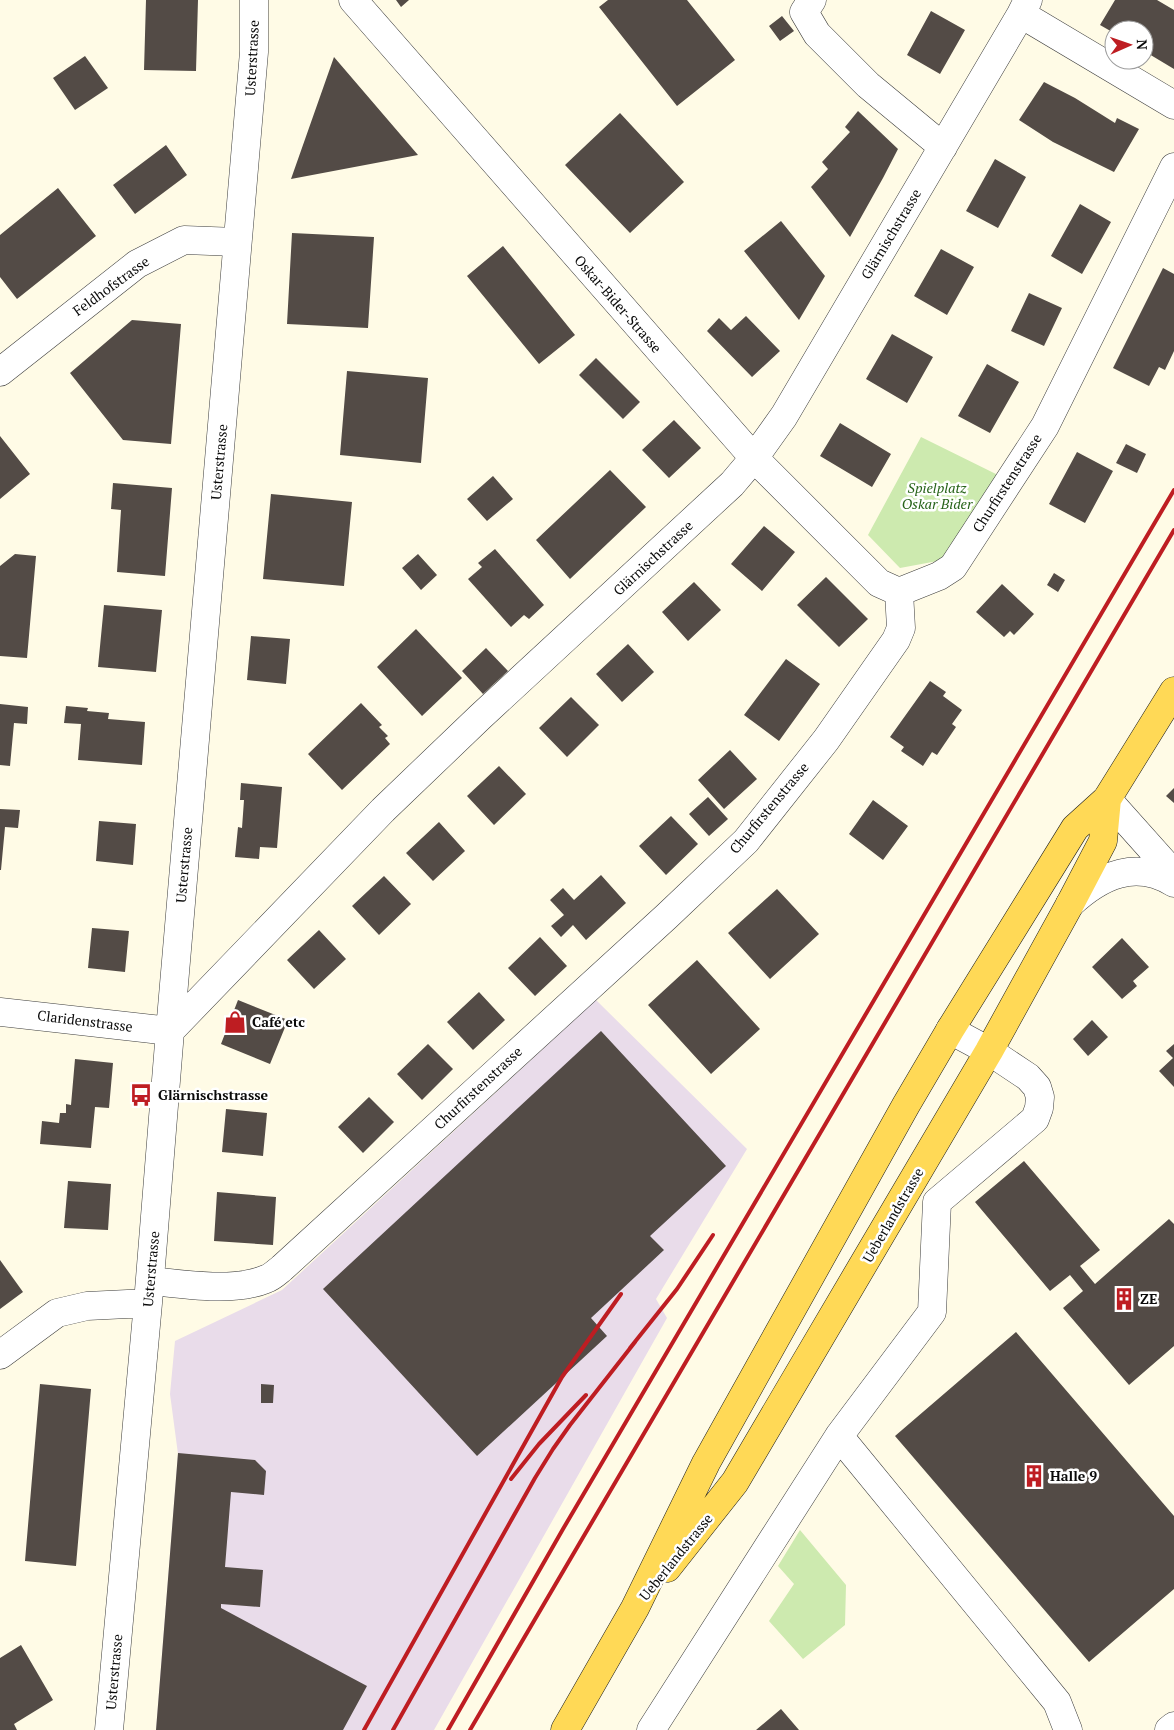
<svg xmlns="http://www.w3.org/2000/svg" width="1174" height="1730" font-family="'PT Serif',serif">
<rect width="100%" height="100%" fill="#fffbe6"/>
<!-- industrial -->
<path fill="#e9dcea" d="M 596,1000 L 747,1149 L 656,1299 L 667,1318 L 434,1730 L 156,1730 L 178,1454 L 170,1394 L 175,1341 L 282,1290 Z"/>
<!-- green -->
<path fill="#cdeaaf" d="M 921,437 L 1000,476 L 943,560 L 900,568 L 868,535 Z
M 800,1530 L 846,1585 L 845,1625 L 803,1659 L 769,1621 L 794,1584 L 778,1566 Z"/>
<!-- building -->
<path fill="#534b46" d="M 146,0 L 198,0 L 196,71 L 144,70 Z
M 396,0 L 409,0 L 401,7 Z
M 608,0 L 687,0 L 735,60 L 677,106 L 599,7 Z
M 1115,0 L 1157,0 L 1174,10 L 1174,69 L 1144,51 L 1144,30 L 1114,30 L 1114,33 L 1100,25 Z
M 931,11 L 965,30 L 940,74 L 907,55 Z
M 782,16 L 794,31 L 780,41 L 769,26 Z
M 85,56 L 108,88 L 75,110 L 53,78 Z
M 334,57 L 418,155 L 291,179 Z
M 1044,82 L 1075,98 L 1115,123 L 1117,118 L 1139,129 L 1114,172 L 1053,142 L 1019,120 Z
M 858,111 L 898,149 L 883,178 L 850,237 L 811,187 L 828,169 L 822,162 L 850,132 L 845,127 Z
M 620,113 L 684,182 L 630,233 L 565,165 Z
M 166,145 L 187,175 L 135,214 L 113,185 Z
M 995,159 L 1026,177 L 998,228 L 966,211 Z
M 58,188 L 96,236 L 17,299 L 0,277 L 0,235 Z
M 1080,204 L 1111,222 L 1082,274 L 1051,256 Z
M 781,221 L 825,276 L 799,320 L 744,251 Z
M 292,233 L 374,237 L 368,328 L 287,324 Z
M 503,246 L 575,335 L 539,364 L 467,276 Z
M 941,249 L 974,267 L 947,315 L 914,296 Z
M 1163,268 L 1174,274 L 1174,351 L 1165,370 L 1159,367 L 1149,386 L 1113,368 Z
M 1029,293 L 1062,308 L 1044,346 L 1011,331 Z
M 746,316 L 780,351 L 752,377 L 707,331 L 719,318 L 731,330 Z
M 132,320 L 181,324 L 171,444 L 123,440 L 70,373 Z
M 892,334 L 933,357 L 907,403 L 866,379 Z
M 596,358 L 640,402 L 623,419 L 579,375 Z
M 987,364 L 1019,382 L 990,433 L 958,416 Z
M 347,371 L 428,378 L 421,463 L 340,455 Z
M 674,420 L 701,448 L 669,478 L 642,450 Z
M 840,423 L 891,454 L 872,487 L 820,456 Z
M 0,436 L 30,474 L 0,499 Z
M 1126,444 L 1146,454 L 1137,473 L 1116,463 Z
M 1077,452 L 1113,471 L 1085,523 L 1049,504 Z
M 610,470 L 646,507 L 570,579 L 536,540 Z
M 493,476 L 513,499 L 487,521 L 467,499 Z
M 113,483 L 172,488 L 165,576 L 117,572 L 121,510 L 111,509 Z
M 271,494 L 352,502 L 344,586 L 263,579 Z
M 764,526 L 795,552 L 762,591 L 731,564 Z
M 495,549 L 544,605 L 529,619 L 524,615 L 511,627 L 468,579 L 482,567 L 478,563 Z
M 15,554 L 36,556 L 27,658 L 0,656 L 0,566 Z
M 418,554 L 437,575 L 421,590 L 402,568 Z
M 1054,573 L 1065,580 L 1058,592 L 1047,585 Z
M 826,577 L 868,619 L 839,647 L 797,605 Z
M 694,582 L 721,610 L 688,641 L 662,612 Z
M 1002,584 L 1034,614 L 1014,635 L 1010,631 L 1004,637 L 976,612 Z
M 104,605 L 162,610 L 156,672 L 98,667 Z
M 416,629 L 462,678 L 422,716 L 377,667 Z
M 251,636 L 290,639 L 286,684 L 247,680 Z
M 628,644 L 654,672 L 622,702 L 596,674 Z
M 486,648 L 508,671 L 483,694 L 462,671 Z
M 786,659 L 820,684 L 779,741 L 744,715 Z
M 930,681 L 946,692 L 943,696 L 962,710 L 952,724 L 956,727 L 937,755 L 932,752 L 923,766 L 901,751 L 904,747 L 890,737 Z
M 571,697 L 599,725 L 567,757 L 539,728 Z
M 361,703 L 382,725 L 379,727 L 388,736 L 385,738 L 390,744 L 342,790 L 308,754 Z
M 0,704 L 28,707 L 27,724 L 14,723 L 10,766 L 0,765 Z
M 66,706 L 88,708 L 87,711 L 109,713 L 108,719 L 145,722 L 142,765 L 78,760 L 81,724 L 64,723 Z
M 730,750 L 757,779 L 724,809 L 698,780 Z
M 499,766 L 526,794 L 494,825 L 467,796 Z
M 241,783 L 282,787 L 277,848 L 260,847 L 259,859 L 235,857 L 238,827 L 242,828 L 244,800 L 240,800 Z
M 1174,788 L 1174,803 L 1166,796 Z
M 708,797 L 728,819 L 709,836 L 689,814 Z
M 873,800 L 908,826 L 883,860 L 849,834 Z
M 0,809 L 20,810 L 18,828 L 5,827 L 1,870 L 0,870 Z
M 671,816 L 698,844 L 666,875 L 639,846 Z
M 99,821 L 136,824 L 133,865 L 96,861 Z
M 439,822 L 465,851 L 433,881 L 406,853 Z
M 601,875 L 626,903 L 586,940 L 573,925 L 561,937 L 551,926 L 564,915 L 550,900 L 563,888 L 574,900 Z
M 384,876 L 411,904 L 379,935 L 352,906 Z
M 777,889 L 819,934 L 770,979 L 728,933 Z
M 92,928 L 129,931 L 125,972 L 88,968 Z
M 319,930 L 346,959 L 314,989 L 287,960 Z
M 540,937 L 567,966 L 535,996 L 508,968 Z
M 1122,938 L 1149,967 L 1133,981 L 1137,986 L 1122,999 L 1092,967 Z
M 697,960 L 760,1029 L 711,1074 L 648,1005 Z
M 479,992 L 505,1020 L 473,1050 L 447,1022 Z
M 238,1000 L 288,1020 L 270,1064 L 221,1044 Z
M 1092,1020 L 1108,1037 L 1088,1056 L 1073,1039 Z
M 601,1031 L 726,1166 L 650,1236 L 664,1250 L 591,1318 L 607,1336 L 477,1456 L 323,1289 Z
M 428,1044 L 453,1069 L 422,1100 L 397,1074 Z
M 1174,1044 L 1174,1087 L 1159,1071 L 1173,1058 L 1166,1051 Z
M 75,1059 L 113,1063 L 109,1108 L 95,1107 L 91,1148 L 40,1144 L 42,1121 L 59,1123 L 60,1113 L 66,1113 L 66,1104 L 71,1105 Z
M 369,1097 L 394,1122 L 363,1153 L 338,1127 Z
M 226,1109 L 267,1113 L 263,1156 L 222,1152 Z
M 1024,1161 L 1100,1250 L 1080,1266 L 1095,1284 L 1169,1219 L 1174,1224 L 1174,1346 L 1129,1385 L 1063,1308 L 1083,1291 L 1070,1275 L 1050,1291 L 975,1202 Z
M 68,1181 L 111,1184 L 108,1230 L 64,1228 Z
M 217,1192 L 276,1197 L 273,1245 L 214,1241 Z
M 0,1260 L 23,1292 L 0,1309 Z
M 1016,1332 L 1174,1516 L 1174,1589 L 1089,1662 L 895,1436 Z
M 40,1384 L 91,1389 L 76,1566 L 25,1561 Z
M 261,1384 L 274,1385 L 273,1403 L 261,1403 Z
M 178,1453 L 255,1460 L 266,1471 L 264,1495 L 231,1492 L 225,1567 L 263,1570 L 260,1607 L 221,1604 L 221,1608 L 367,1686 L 343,1730 L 156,1730 Z
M 21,1645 L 53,1700 L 14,1724 L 17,1730 L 0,1730 L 0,1658 Z
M 781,1709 L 799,1730 L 756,1730 Z"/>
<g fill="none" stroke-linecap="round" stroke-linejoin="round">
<defs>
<path id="minor" d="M 353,0 L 754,458 L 879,583 L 899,592
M 812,0 L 804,12 L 817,34 L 868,85 L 943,147
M 1021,14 L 1174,105
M 0,372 L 137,264 L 184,240 L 237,242
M 899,592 L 939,576 L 953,567 L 1045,426 L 1174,167
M 1107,799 L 1174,874
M 1070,904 C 1100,876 1135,859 1174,883
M 0,1012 L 170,1031 L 383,810 L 480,717 L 732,484 L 754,458 L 784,416 L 1021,14 L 1028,0
M 150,1281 C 186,1284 232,1293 266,1279 C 272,1277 277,1272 282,1268 L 667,916 L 746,841 L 826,740 L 896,640 L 901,628 L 899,592
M 0,1355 L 57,1313 L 87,1306 L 148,1303
M 839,1436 L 1057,1702 L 1068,1730
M 109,1730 L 148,1303 L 170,1031 L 254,52 L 254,0
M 651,1730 L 839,1436 L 932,1312 L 937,1202 L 1035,1119 L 1039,1108 L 1040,1097 L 1037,1087 L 1028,1077 L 989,1051 L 950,1030
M 1169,1730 L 1174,1726"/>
<path id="major" d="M 667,1568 L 735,1482 L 989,1051 L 1070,904 L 1103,841 L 1107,799
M 565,1730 L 635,1608 L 706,1463 L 906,1105 L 950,1030 L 1075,828 L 1107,799 L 1174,691"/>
</defs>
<!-- minor casing -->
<use href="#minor" stroke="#3d3d3d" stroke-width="29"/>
<!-- major casing -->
<use href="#major" stroke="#1b1b1b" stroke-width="29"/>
<!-- minor -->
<use href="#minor" stroke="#fff" stroke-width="28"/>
<!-- major -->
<use href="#major" stroke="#ffd956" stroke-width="28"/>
<!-- rail -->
<path stroke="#be1d22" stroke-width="4" d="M 630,1348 L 677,1289 L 713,1235
M 511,1479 L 539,1444 L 586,1395
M 364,1730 L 544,1409 L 562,1377 L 621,1294
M 393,1730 L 535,1478 L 553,1449 L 570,1425 L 635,1342
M 448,1730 L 563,1529 L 1174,490
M 470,1730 L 1174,530"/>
</g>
<!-- icons -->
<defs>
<symbol id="shop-bare" viewBox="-9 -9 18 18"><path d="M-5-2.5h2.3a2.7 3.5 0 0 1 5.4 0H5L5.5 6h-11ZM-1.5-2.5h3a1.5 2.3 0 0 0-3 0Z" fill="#be1d22" stroke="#fff" stroke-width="2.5" paint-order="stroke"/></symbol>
<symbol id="bus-bare" viewBox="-9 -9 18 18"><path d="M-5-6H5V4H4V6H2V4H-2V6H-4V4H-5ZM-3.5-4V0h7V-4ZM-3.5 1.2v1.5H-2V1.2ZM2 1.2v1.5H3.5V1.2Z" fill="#be1d22" stroke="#fff" stroke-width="2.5" paint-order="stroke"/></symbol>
<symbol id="building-bare" viewBox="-9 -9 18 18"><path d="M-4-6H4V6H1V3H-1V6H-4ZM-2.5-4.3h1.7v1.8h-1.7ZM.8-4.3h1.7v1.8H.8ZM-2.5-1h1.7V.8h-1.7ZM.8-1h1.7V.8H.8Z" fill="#be1d22" stroke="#fff" stroke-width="2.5" paint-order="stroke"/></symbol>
</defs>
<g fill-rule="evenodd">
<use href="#shop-bare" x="219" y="1006" width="32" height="32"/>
<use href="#bus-bare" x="125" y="1079" width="32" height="32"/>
<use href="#building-bare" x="1108" y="1283" width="32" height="32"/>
<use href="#building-bare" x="1018" y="1460" width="32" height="32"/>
</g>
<g text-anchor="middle" stroke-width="5" stroke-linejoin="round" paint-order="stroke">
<!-- street labels -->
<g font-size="14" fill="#0a0a0a" stroke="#fff">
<text transform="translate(252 58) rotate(-87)" y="5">Usterstrasse</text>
<text transform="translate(891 234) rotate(-59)" y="5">Glärnischstrasse</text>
<text transform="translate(111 286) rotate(-36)" y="5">Feldhofstrasse</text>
<text transform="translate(618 304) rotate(49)" y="5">Oskar-Bider-Strasse</text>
<text transform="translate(219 462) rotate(-85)" y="5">Usterstrasse</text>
<text transform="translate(1007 483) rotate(-57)" y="5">Churfirstenstrasse</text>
<text transform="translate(653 558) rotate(-43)" y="5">Glärnischstrasse</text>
<text transform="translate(769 808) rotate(-50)" y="5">Churfirstenstrasse</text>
<text transform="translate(184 865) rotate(-85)" y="5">Usterstrasse</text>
<text transform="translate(85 1021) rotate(7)" y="5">Claridenstrasse</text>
<text transform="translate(478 1088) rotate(-43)" y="5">Churfirstenstrasse</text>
<text transform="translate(893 1215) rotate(-60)" y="5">Ueberlandstrasse</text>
<text transform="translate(151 1269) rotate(-85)" y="5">Usterstrasse</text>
<text transform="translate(676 1557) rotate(-51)" y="5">Ueberlandstrasse</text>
<text transform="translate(114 1672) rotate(-85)" y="5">Usterstrasse</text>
</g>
<!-- park labels -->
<g font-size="14" font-style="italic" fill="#276319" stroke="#fff">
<text x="937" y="493">Spielplatz<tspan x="937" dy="16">Oskar Bider</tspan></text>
</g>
<!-- poi labels -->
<g font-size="14" font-weight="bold" fill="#0a0a0a" stroke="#fff" text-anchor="start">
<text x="252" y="1027">Café etc</text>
<text x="158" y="1100">Glärnischstrasse</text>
<text x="1140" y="1304">ZE</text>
<text x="1050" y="1481">Halle 9</text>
</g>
</g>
<!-- north arrow -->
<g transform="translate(1129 45) rotate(88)"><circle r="24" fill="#ffffff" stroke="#9d9d9d"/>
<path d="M0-4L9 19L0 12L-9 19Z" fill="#be1d22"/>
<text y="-8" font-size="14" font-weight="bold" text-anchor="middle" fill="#0a0a0a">N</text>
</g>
</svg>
